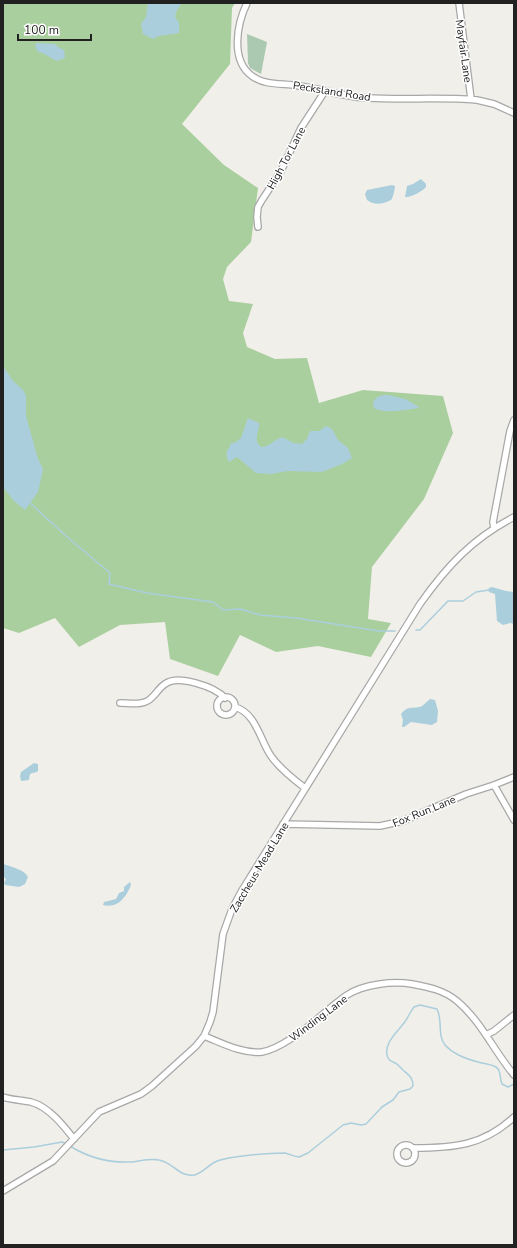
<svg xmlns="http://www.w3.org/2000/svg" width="517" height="1248" font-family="'Nunito Sans',sans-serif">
<rect width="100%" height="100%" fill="#f1efe9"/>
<!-- forest -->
<path fill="#aacf9f" d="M 3,3 L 235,3 L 232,8 L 230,64 L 182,124 L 224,165 L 258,188 L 251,242 L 227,267 L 223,279 L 229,301 L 253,304 L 243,333 L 247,347 L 275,359 L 307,358 L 319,403 L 363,390 L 443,396 L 453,433 L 424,499 L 372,567 L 368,619 L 391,623 L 371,657 L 318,646 L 276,652 L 240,635 L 218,676 L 170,659 L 165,622 L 120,625 L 79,647 L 55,618 L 19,633 L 3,628 Z"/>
<!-- cemetery -->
<path fill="#abc9b1" d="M 247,34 L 267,42 L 261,74 L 250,68 L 248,63 Z"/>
<!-- water -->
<path fill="#abcedd" d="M 148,3 L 182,3 L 177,10 L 175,17 L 179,23 L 179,33 L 159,36 L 153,39 L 143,34 L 141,24 L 146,17 Z
M 37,43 L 55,44 L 58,47 L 64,50 L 65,58 L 57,61 C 50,58 45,53 38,52 L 35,46 Z
M 421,179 L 426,184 L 426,187 C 423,191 410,198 405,197 L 407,186 L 413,184 Z
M 392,185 L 395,186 C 395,189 393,198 391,200 C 383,204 375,206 367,200 L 365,194 L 367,190 Z
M 3,366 L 13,381 L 23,390 L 26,396 L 26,416 L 38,459 L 43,469 L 38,492 L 25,510 L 14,501 L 3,487 Z
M 388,395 L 405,399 L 419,407 L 418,408 C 407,410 384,414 374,408 L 373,403 C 376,396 381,395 388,395 Z
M 248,418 L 259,423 C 260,431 252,440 261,447 C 269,447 274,440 282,437 L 294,443 L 302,444 L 307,439 L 310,431 L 319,431 L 326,426 L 332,429 L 338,440 L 348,448 L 352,458 L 342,464 L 322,472 L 288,471 L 271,474 L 256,473 L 237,457 L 229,462 C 226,456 225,452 230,447 L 230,444 L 236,442 L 241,438 Z
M 492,587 L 506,591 L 514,592 L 514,624 L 510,623 L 503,625 L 497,621 L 495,594 L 489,592 L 488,590 L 489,588 Z
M 430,699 L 435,700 L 438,711 L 437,722 L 432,725 L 411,722 L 404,727 L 402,727 L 403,720 L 401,714 C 409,704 413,710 422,706 C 425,704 427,701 430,699 Z
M 34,763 L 38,764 L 38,771 C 32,775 30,770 29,780 L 21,781 L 20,776 L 21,772 Z
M 3,864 C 10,866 25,870 28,877 L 25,884 L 19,887 L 5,885 L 4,883 L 6,879 L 3,876 Z
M 130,882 L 131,885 C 126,897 118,909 103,905 L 104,902 L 116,899 L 119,893 L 124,891 L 124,887 Z"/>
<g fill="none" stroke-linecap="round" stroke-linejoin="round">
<!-- stream -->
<path stroke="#abcedd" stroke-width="1.5" d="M 30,503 L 66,536 L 110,573 L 109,584 L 147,593 L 213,602 L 223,610 L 240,609 L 260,615 L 296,618 L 379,631 L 395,631
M 416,630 L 420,630 L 448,601 L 463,601 L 476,592 L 489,590
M 70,1146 C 89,1158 109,1163 131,1162 C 140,1161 151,1158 159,1160 C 174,1163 179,1177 194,1175 C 203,1173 207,1166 215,1162 C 227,1156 270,1153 285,1153 C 290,1154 294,1157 299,1157 L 308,1153 L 343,1125 L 351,1123 L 361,1125 L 366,1124 L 382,1107 L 393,1100 L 399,1092 L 410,1089 L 413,1086 C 413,1078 410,1076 404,1071 C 402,1069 400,1067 398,1065 C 395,1062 390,1062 388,1058 C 382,1045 397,1032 404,1023 C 408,1018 410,1012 414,1007 L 420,1005 L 437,1009 C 443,1021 437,1035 445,1045 C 453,1054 466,1059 478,1062 C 484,1064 495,1064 498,1069 C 501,1073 500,1080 502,1084 L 508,1087 L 514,1084
M 3,1150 L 34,1147 L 62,1142 L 67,1144"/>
<defs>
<path id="street" d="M 247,3 C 237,24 230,60 252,76 C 265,86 284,83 299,86 C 322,89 345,97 368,98 C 404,100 441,97 477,100 L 494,104 L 514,113
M 459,3 L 471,99
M 258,227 L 257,217 L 258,207 L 262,200 L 281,171 L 301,128 L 325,91
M 494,528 L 493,522 L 510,431 L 514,420
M217 706a9 9 0 1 1 18 0a9 9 0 1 1-18 0Z
M 120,703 C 128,703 138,705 145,702 C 154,699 157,689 165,684 C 178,674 215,687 225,698
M 235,707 C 256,713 260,740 271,756 C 280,769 293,779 305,788
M 494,785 L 514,820
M 283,824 L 380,826 L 403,821 L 466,794 L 494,785 L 514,777
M 486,1035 L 494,1031 L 514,1015
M 204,1036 C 222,1043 242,1054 262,1052 C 273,1050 283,1044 292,1038 C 312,1026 328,1008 347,995 C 364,984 393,981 412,984 C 428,987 444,990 457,1001 C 481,1021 494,1051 514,1075
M 3,1097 C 12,1100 22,1100 31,1102 C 49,1107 63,1125 74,1139
M397 1154a9 9 0 1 1 18 0a9 9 0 1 1-18 0Z
M 413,1148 C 453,1148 483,1146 514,1117
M 3,1191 L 53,1161 L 99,1112 L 141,1094 L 152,1086 L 196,1046 L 204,1036 L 210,1022 L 213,1012 L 223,934 L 232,909 L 241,892 L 420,604 C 447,566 472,539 514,517"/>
</defs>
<!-- street casing -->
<use href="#street" stroke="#a8a8a8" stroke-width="8"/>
<!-- street -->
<use href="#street" stroke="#fff" stroke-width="5.5"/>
</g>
<g text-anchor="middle" stroke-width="3" stroke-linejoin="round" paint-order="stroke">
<!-- street labels -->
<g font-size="11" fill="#212121" stroke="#fff">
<text transform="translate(464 51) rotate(82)" y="4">Mayfair Lane</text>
<text transform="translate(332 91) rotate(9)" y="4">Pecksland Road</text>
<text transform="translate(286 158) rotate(-62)" y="4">High Tor Lane</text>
<text transform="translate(424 811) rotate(-22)" y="4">Fox Run Lane</text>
<text transform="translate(259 867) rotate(-59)" y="4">Zaccheus Mead Lane</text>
<text transform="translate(318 1018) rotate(-37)" y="4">Winding Lane</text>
</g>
</g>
<!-- border -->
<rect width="517" height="1248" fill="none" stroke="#212121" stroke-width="8"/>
<!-- scale -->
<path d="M18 34v6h73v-6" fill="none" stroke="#212121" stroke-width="2"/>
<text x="24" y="34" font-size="12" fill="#212121" stroke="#ffffff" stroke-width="3" paint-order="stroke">100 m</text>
</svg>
